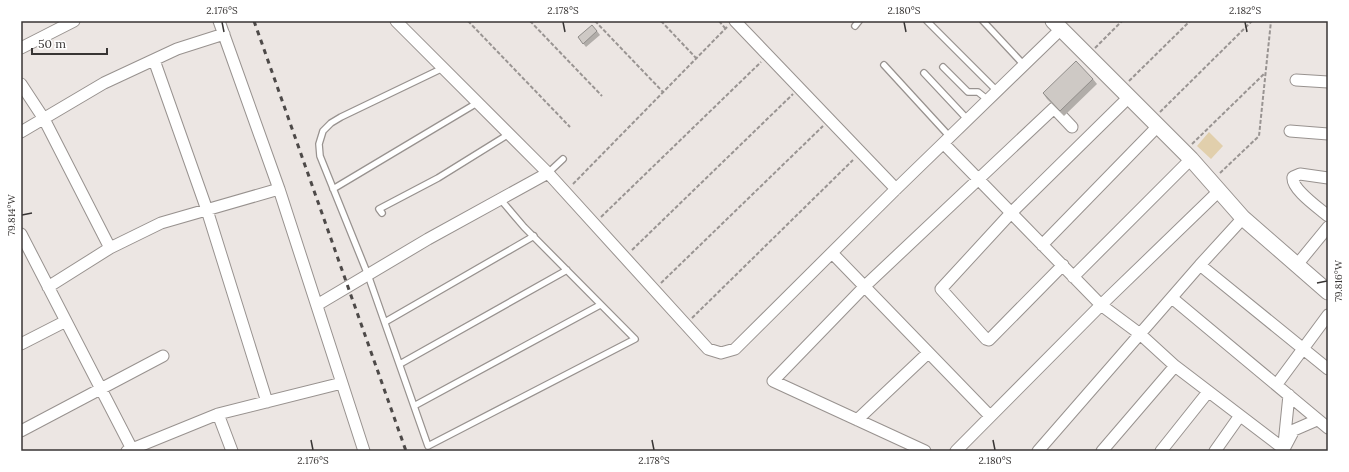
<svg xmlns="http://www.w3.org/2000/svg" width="1349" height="472" font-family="Lora,serif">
<rect width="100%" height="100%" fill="#ece6e3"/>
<!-- green -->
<path fill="#e1cfac" d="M 1209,132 L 1223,146 L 1211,159 L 1197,146 Z"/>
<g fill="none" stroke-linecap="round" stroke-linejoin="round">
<defs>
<path id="lane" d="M 927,21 L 997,91
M 983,21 L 1024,65
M 855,26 L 859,21
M 884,65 L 950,137
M 943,67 L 968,92 L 978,92 L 988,100
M 443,68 L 341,117 L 331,123 L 323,131 L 319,144 L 320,156 L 368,275 L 428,446 L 635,339 L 524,227 L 501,200
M 924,73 L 968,120
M 548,173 L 563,159
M 333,189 L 477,103
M 382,213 L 379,209 L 438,178 L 509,134
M 385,322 L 534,236
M 400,364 L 567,270
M 414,406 L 600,305"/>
<path id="street" d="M 219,21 L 279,189 L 364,451
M 396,21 L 548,173 L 708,349 L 721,353 L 735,349 L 896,189 L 1061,29
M 735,21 L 896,189
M 21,48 L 74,21
M 154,60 L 207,210 L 267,402
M 1296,80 L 1328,82
M 21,84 L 44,119 L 110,248
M 1290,131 L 1328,134
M 21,132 L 104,83 L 177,49 L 224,34
M 944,144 L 1101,305 L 1140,334 L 1175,366 L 1284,449 L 1294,430 L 1317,420
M 1328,178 L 1300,174 L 1293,177 C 1291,189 1319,208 1328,216
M 21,234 L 133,451
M 1042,245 L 1158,126
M 832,253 L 990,416
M 1063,265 L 989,340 L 986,339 L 941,289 L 1011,213 L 1129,97
M 1200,265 L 1328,369
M 1296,266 L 1328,227
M 1073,277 L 1191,159
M 48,287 L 110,248 L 161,223 L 279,189
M 1172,298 L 1328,428
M 317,305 L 428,239 L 548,173
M 21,344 L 66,321
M 1277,384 L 1328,315
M 218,414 L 232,451
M 857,420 L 928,353
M 21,431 L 163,356
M 1284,444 L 1289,395
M 127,451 L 218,414 L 342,383
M 925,451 L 773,381 L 865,286 L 1054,108 L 1072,127
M 956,451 L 1101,305 L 1220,190
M 1038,451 L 1200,265 L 1243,218
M 1102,451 L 1175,366
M 1161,451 L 1208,392
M 1215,451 L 1239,417"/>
<path id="secondary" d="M 1053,21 L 1191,159 L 1243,218 L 1328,292"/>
</defs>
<!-- lane casing -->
<use href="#lane" stroke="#98928f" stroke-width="8"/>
<!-- street casing -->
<use href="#street" stroke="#98928f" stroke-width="13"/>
<!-- secondary casing -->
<use href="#secondary" stroke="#98928f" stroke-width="17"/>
<!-- path -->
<path stroke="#999492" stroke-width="2" stroke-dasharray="4 2" stroke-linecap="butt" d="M 468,21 L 570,127
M 530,21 L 602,96
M 595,21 L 663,92
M 661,21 L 696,58
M 719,21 L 725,28
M 1095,48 L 1122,21
M 1129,81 L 1190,21
M 1160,112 L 1252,21
M 1192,144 L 1265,73
M 1220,173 L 1259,136 L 1271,21
M 573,184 L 728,26
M 601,217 L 761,62
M 632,250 L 793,94
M 661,283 L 823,126
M 692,318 L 853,160"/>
<!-- lane -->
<use href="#lane" stroke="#fff" stroke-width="5.5"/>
<!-- street -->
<use href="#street" stroke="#fff" stroke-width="11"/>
<!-- secondary -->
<use href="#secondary" stroke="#fff" stroke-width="15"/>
<!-- rail -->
<path stroke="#4d4948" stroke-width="3" stroke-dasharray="5 5" stroke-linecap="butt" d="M 254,21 L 406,451"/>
</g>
<!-- wall -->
<path fill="#b1ada9" d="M 597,31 L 600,35 L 586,47 L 578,37 Z
M 1093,79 L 1097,84 L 1064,116 L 1047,99 L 1043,93 Z"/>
<!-- building -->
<path fill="#cec9c5" stroke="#908d8a" d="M 592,25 L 597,31 L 583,44 L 578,37 Z
M 1076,61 L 1093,79 L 1060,111 L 1043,93 Z"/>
<!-- ticks -->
<path fill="none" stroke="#383534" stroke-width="1.5" d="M 222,22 L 224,32M 563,22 L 565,32M 904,22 L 906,32M 1245,22 L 1247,32M 22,215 L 32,213M 1317,283 L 1327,281M 311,440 L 313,450M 652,440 L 654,450M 993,440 L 995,450"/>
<!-- border -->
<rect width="1349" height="472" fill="none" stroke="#ffffff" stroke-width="44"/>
<!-- scale -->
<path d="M32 48v6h75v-6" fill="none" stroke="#383534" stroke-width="2"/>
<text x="38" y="48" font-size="12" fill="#383534" stroke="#ffffff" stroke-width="3" paint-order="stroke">50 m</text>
<rect x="22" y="22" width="1305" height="428" fill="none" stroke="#383534" stroke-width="1.5"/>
<g font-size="10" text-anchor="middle" fill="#383534">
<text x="222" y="14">2.176°S</text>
<text x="563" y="14">2.178°S</text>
<text x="904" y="14">2.180°S</text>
<text x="1245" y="14">2.182°S</text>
<text transform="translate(11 215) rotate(-90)" y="4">79.814°W</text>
<text transform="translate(1338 281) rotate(-90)" y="4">79.816°W</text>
<text x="313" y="464">2.176°S</text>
<text x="654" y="464">2.178°S</text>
<text x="995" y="464">2.180°S</text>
</g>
</svg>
